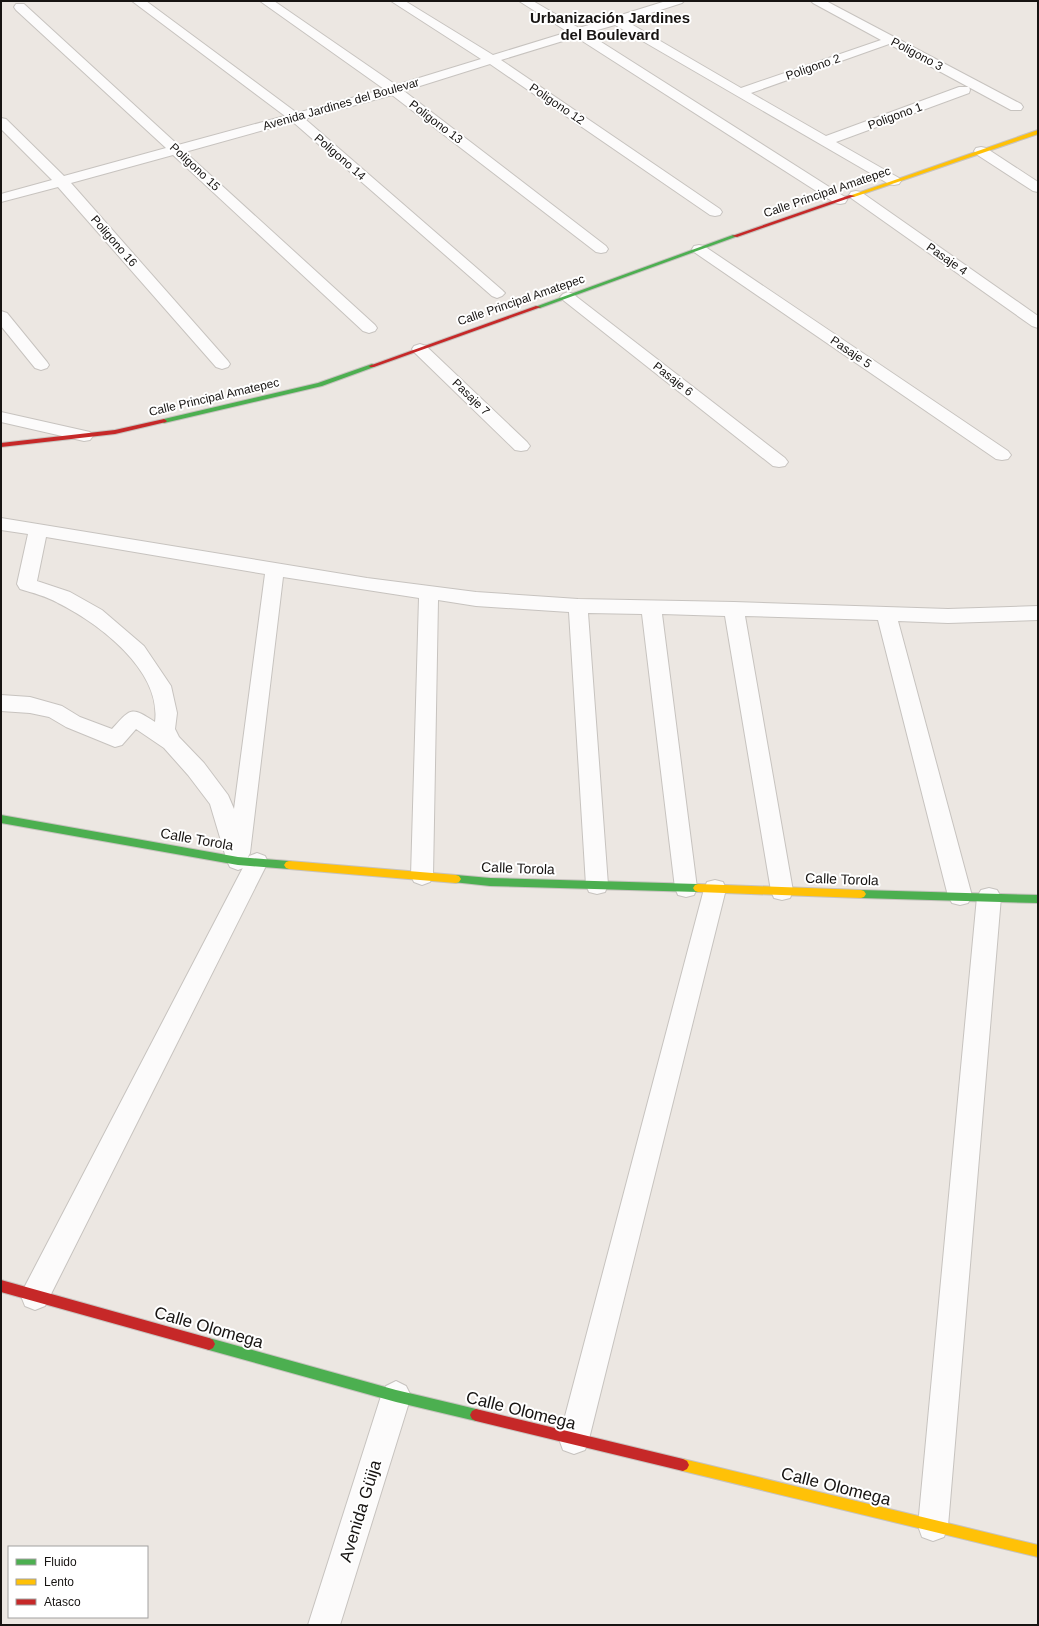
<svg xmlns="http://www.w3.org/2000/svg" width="1039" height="1626" font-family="Arial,sans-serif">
<rect width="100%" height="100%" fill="#ece7e2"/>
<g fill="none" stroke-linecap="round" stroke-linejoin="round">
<defs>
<path id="lane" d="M 1,518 L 367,578 L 476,592 L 578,599 L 734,602 L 948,609 L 1038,606 L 1038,620 L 948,623 L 898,621 L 972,896 L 968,903 L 960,905 L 952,903 L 948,896 L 878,620 L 745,616 L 793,891 L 790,898 L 782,900 L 774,898 L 771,891 L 725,616 L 662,614 L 697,888 L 694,895 L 686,897 L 678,895 L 675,888 L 642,614 L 588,613 L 608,885 L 605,892 L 597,894 L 589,892 L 586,885 L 569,612 L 476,606 L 438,600 L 433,876 L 430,882 L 422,885 L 414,882 L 411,876 L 419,598 L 283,577 L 250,853 L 248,857 L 249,861 L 246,867 L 238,870 L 230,867 L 227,861 L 210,804 L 188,775 L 164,748 L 136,729 L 122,745 L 115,747 L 66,727 L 49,717 L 30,713 L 1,711 L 1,695 L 30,697 L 62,706 L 80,717 L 112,729 C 131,708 131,706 155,722 C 162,670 98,623 58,603 C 46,596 33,593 20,589 L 17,584 L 28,534 L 1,530 ZM 46,537 L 265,574 L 234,809 L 228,795 L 204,763 L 179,737 L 175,729 L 177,713 L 171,686 L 144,646 L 102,610 L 70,592 L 37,581 Z"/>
<path id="street" d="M 132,1 L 146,1 L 297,113 L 384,89 L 260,1 L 274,1 L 396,85 L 481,59 L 391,1 L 405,1 L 493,55 L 568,32 L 519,1 L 533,1 L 579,28 L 666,1 L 684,1 L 682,3 L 626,21 L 741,88 L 881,40 L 813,3 L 811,1 L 826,1 L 1021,104 L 1023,107 L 1021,110 L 1011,110 L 889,44 L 751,93 L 826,136 L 959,87 L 969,87 L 970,90 L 969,93 L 836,142 L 899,178 L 901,181 L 899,184 L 894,185 L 889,184 L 615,25 L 587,33 L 845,197 L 847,200 L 845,203 L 840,204 L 835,203 L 576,37 L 501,60 L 720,209 L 722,212 L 720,215 L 715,216 L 710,215 L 490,64 L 404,91 L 606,246 L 608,249 L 606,252 L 601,253 L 596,252 L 392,95 L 305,119 L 502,290 L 505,293 L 502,296 L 497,298 L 492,296 L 293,122 L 185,152 L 375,325 L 377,328 L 375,331 L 369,333 L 363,331 L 173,155 L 71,183 L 228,361 L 230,364 L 228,367 L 222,369 L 216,367 L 58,187 L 1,202 L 1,194 L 52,180 L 1,129 L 1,118 L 6,119 L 64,176 L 166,148 L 16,10 L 14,7 L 16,4 L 24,4 L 178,145 L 285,116 Z
M 981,147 L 986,148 L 1038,182 L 1038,192 L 1033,191 L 976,154 L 974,151 L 976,148 Z
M 856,191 L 861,192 L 1038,316 L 1038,328 L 1032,326 L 851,198 L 849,195 L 851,192 Z
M 699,245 L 704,246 L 1008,451 L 1011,455 L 1008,459 L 1002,460 L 996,459 L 694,252 L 692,249 L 694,246 Z
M 568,292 L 573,294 L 785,458 L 788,462 L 785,466 L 779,467 L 773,466 L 563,300 L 560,297 L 563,294 Z
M 1,311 L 7,313 L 47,362 L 49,365 L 47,368 L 41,370 L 35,368 L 1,326 Z
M 420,344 L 426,346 L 527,442 L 530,446 L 527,450 L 521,451 L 515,450 L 414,352 L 412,349 L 414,346 Z
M 1,412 L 90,432 L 93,436 L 90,440 L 84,441 L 1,422 Z
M 257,853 L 265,856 L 268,862 L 45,1306 L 35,1310 L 25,1306 L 21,1296 L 25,1286 L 249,856 Z
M 715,880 L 723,882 L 726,889 L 589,1439 L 585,1450 L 574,1454 L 563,1450 L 559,1439 L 704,889 L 707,882 Z
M 989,888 L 997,890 L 1001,897 L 948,1526 L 944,1537 L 933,1541 L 922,1537 L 918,1526 L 977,897 L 981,890 Z
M 396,1381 L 406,1386 L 411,1396 L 340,1625 L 308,1625 L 381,1396 L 386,1386 Z"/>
<path id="fast" d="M 733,235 L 738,236 L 540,308 L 535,307 Z
M 372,364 L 374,365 L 374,367 L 322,386 L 164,423 L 161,421 L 164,419 L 318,383 Z
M 1,815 L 238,857 L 289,861 L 292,862 L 294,865 L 292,868 L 289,869 L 238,865 L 1,823 Z
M 456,875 L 490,878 L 698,884 L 701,885 L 703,888 L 701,891 L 698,892 L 490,886 L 453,882 L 451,879 L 453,876 Z
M 861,890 L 1038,895 L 1038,903 L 861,898 L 858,897 L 856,894 L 858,891 Z
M 209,1338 L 396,1390 L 476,1409 L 480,1411 L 482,1415 L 480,1419 L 476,1421 L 396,1402 L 209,1350 L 205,1348 L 203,1344 L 205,1340 Z"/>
<path id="slow" d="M 1038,130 L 1038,134 L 854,197 L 849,196 Z
M 289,861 L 456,875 L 459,876 L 461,879 L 459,882 L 456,883 L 289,869 L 286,868 L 284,865 L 286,862 Z
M 698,884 L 861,890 L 864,891 L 866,894 L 864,897 L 861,898 L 698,892 L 695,891 L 693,888 L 695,885 Z
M 683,1459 L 1038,1545 L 1038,1557 L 683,1471 L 679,1469 L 677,1465 L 679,1461 Z"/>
<path id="jam" d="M 850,195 L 855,196 L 737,237 L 732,236 Z
M 536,306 L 541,307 L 374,367 L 370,367 L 369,366 Z
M 164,419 L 167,421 L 166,422 L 115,434 L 1,447 L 1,443 L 115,430 Z
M 1,1280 L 209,1338 L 213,1340 L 215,1344 L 213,1348 L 209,1350 L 1,1292 Z
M 476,1409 L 683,1459 L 687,1461 L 689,1465 L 687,1469 L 683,1471 L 476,1421 L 472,1419 L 470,1415 L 472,1411 Z"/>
</defs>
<!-- lane casing -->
<use href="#lane" stroke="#c7c3bf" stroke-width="2"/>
<!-- street casing -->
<use href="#street" stroke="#c7c3bf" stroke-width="2"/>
<!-- fast casing -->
<use href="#fast" stroke="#c7c3bf" stroke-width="2"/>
<!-- slow casing -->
<use href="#slow" stroke="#c7c3bf" stroke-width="2"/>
<!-- jam casing -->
<use href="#jam" stroke="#c7c3bf" stroke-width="2"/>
<!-- lane -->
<use href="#lane" fill="#fcfbfb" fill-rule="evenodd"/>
<!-- street -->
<use href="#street" fill="#fcfbfb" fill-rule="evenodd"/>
<!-- fast -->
<use href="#fast" fill="#4caf50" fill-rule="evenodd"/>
<!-- slow -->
<use href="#slow" fill="#ffc107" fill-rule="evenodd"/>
<!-- jam -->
<use href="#jam" fill="#c62828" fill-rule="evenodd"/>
</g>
<g text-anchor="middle" stroke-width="4" stroke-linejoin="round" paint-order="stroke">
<!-- far-street labels -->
<g font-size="12" fill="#171412" stroke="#fff">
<text transform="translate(917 54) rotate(28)" y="4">Poligono 3</text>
<text transform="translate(813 67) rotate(-19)" y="4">Poligono 2</text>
<text transform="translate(341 104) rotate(-16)" y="4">Avenida Jardines del Boulevar</text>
<text transform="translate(557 104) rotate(34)" y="4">Poligono 12</text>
<text transform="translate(895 116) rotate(-20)" y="4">Poligono 1</text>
<text transform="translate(436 122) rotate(37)" y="4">Poligono 13</text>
<text transform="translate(340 157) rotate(41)" y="4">Poligono 14</text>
<text transform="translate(195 167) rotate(43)" y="4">Poligono 15</text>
<text transform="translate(827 192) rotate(-19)" y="4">Calle Principal Amatepec</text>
<text transform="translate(114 241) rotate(49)" y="4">Poligono 16</text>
<text transform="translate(947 259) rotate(35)" y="4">Pasaje 4</text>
<text transform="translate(521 300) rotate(-19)" y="4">Calle Principal Amatepec</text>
<text transform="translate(851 352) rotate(34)" y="4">Pasaje 5</text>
<text transform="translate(673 379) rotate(38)" y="4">Pasaje 6</text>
<text transform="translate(214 397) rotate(-13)" y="4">Calle Principal Amatepec</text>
<text transform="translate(471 397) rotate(44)" y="4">Pasaje 7</text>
</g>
<!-- street labels -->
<g font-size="14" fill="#171412" stroke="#fff">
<text transform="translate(197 839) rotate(10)" y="5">Calle Torola</text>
<text transform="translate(518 868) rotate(2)" y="5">Calle Torola</text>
<text transform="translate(842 879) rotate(2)" y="5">Calle Torola</text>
</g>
<!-- far-district labels -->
<g font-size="15" font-weight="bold" fill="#171412" stroke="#fff">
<text x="610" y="23">Urbanización Jardines<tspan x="610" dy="17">del Boulevard</tspan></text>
</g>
<!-- near-street labels -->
<g font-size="17" fill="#171412" stroke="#fff">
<text transform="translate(209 1327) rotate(16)" y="6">Calle Olomega</text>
<text transform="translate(521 1410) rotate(14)" y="6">Calle Olomega</text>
<text transform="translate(836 1486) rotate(14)" y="6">Calle Olomega</text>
<text transform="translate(360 1511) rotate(-73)" y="6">Avenida Güija</text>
</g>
</g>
<!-- border -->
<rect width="1039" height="1626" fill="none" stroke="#171412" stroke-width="4"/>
<!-- legend -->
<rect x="8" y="1546" width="140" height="72" fill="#ffffff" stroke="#a2a1a0"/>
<rect x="16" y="1559" width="20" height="6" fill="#4caf50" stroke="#a2a1a0"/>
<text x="44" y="1566" font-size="12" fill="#171412">Fluido</text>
<rect x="16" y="1579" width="20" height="6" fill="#ffc107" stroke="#a2a1a0"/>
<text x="44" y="1586" font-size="12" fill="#171412">Lento</text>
<rect x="16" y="1599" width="20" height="6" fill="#c62828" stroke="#a2a1a0"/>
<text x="44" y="1606" font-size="12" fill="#171412">Atasco</text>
</svg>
